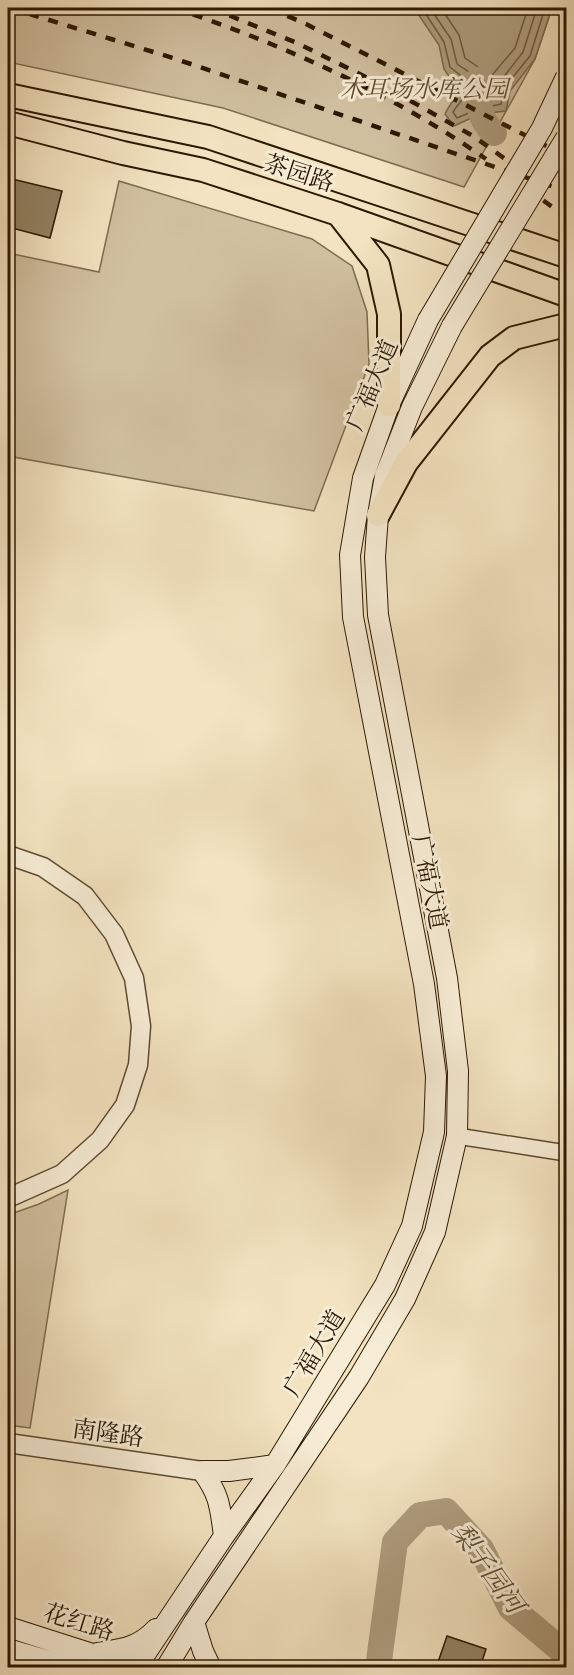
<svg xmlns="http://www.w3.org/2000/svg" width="574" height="1675" font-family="'Libre Bodoni','Noto Serif SC',serif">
<rect width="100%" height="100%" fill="#f3e3c0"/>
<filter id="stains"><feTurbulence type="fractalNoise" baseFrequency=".00333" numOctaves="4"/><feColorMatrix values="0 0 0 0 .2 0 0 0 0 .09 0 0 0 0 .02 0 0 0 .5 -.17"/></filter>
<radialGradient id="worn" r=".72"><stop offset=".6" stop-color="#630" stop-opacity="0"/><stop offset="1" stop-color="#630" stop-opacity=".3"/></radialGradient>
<!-- green -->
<path fill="#d1c0a0" stroke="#7e6c50" stroke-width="1.5" d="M 8,8 L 552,8 L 535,59 L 464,187 L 223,108 L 8,62 Z
M 119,181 L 312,239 L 352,266 L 367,312 L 369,364 L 314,511 L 8,456 L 8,253 L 99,272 Z
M 68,1190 L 30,1428 L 8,1425 L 8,1215 L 39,1204 Z"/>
<!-- water -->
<path fill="#af9e7f" stroke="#7a684d" stroke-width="1.5" d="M 414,8 L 552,8 L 535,59 L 510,91 L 506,111 L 480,114 L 454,126 L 445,114 C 450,102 458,97 464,84 L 448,75 L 444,69 L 439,45 Z"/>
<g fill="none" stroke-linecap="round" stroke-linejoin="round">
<!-- shore -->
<path stroke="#6d5b40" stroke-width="1.5" d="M 422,8 L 444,42 L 450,67 L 469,82 C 469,95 459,102 453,112 L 457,118 L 478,109 L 501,104 L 504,88 L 530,56 L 545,8
M 430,8 L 451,39 L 457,64 C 474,76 482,76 472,99 L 475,102 L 495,97 L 499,83 L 523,52 L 537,8
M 441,8 L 459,35 L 465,58 L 478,67 L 488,80 L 515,48 L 528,8"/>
<!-- river -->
<path stroke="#af9e7f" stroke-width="26" d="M 478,80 C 479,100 477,118 494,133
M 378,1668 L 395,1542 L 420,1515 L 446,1511 L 481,1549 L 511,1608 L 566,1654"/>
</g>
<!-- building -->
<path fill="#938264" stroke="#2b1801" stroke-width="1.5" d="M 8,178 L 62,191 L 50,238 L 8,227 Z
M 447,1636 L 486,1649 L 480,1668 L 436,1668 Z"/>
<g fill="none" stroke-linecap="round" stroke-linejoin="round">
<defs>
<path id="minor" d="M 457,1136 L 566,1153"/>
<path id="tertiary" d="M 8,855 L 43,867 L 85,896 L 114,934 L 134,978 L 141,1026 L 138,1065 L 125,1105 L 100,1140 L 62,1174 L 8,1198
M 8,1443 L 202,1471"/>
<path id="secondary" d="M 202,1471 L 229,1471 L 275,1465
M 202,1471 C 220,1495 220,1507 224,1536
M 194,1622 L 203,1651 L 211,1668
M 8,1627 L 136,1668
M 8,1649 L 73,1668
M 97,1653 C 122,1649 138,1648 156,1629
M 136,1668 L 224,1536 L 275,1465 L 385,1285 L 412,1226 L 434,1132 L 436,1076 L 424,984 L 353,617 L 350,555 L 363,478 L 389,405 L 428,320
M 166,1668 L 194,1622 L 359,1377 L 405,1299 L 435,1232 L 457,1136 L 458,1071 L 447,978 L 378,615 L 375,557 L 378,515 L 385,476 L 412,407 L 452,326"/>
<path id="primary" d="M 8,95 L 208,137 L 566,256
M 8,123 L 123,153 L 203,170 L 338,214 L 566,295
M 338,214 L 378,265 L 389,314 L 389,405
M 378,515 L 406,463 L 490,356 L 514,338 L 566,325"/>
</defs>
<!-- minor casing -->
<use href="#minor" stroke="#5d4b31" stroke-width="18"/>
<!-- tertiary casing -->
<use href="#tertiary" stroke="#5d4b31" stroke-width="21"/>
<!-- secondary casing -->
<use href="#secondary" stroke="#2b1801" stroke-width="22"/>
<!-- primary casing -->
<use href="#primary" stroke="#2b1801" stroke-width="26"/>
<!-- minor -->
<use href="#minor" stroke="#f7edd6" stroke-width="15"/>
<!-- tertiary -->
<use href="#tertiary" stroke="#f7edd6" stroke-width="18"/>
<!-- secondary -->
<use href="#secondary" stroke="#f7edd6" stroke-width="20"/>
<!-- primary -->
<use href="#primary" stroke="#f3e3c0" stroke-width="22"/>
<!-- rail -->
<path stroke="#2b1801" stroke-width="4.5" stroke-dasharray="10 10" stroke-linecap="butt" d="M 10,8 L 173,58 L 566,191
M 174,8 C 282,44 393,94 486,159
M 211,8 L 297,43 L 384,86 L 473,136 L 525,173
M 269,8 L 306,24 L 566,156
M 511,177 L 566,217"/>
<defs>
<path id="secondary-bridge" d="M 428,320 L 542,128 L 566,77
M 452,326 L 566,138"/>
</defs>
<!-- secondary-bridge casing -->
<use href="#secondary-bridge" stroke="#2b1801" stroke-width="22" stroke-linecap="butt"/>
<!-- secondary-bridge -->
<use href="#secondary-bridge" stroke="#f7edd6" stroke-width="20"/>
</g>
<g text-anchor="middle" stroke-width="6" stroke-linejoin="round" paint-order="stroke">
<!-- park labels -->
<g font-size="24" font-style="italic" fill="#5d4a31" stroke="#f7edd6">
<text x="424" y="97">木耳场水库公园</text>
</g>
<!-- street labels -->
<g font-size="24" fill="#2b1801" stroke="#f7edd6">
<text transform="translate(299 173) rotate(18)" y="8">茶园路</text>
<text transform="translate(372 385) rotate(-67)" y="8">广福大道</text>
<text transform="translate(430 882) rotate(79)" y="8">广福大道</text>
<text transform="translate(314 1353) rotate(-59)" y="8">广福大道</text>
<text transform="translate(108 1433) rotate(8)" y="8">南隆路</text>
<text transform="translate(79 1622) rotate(17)" y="8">花红路</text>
</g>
<!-- water labels -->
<g font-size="26" font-style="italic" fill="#604e33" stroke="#f7edd6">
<text transform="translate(488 1568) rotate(54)" y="9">梨子园河</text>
</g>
</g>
<!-- margin -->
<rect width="574" height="1675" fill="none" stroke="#f3e3c0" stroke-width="30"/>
<rect x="9" y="9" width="556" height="1657" fill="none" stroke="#2b1801" stroke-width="3"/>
<rect x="15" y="15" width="544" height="1645" fill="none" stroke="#2b1801" stroke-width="1.5"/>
<rect width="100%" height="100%" filter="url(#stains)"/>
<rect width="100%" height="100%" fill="url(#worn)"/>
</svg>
